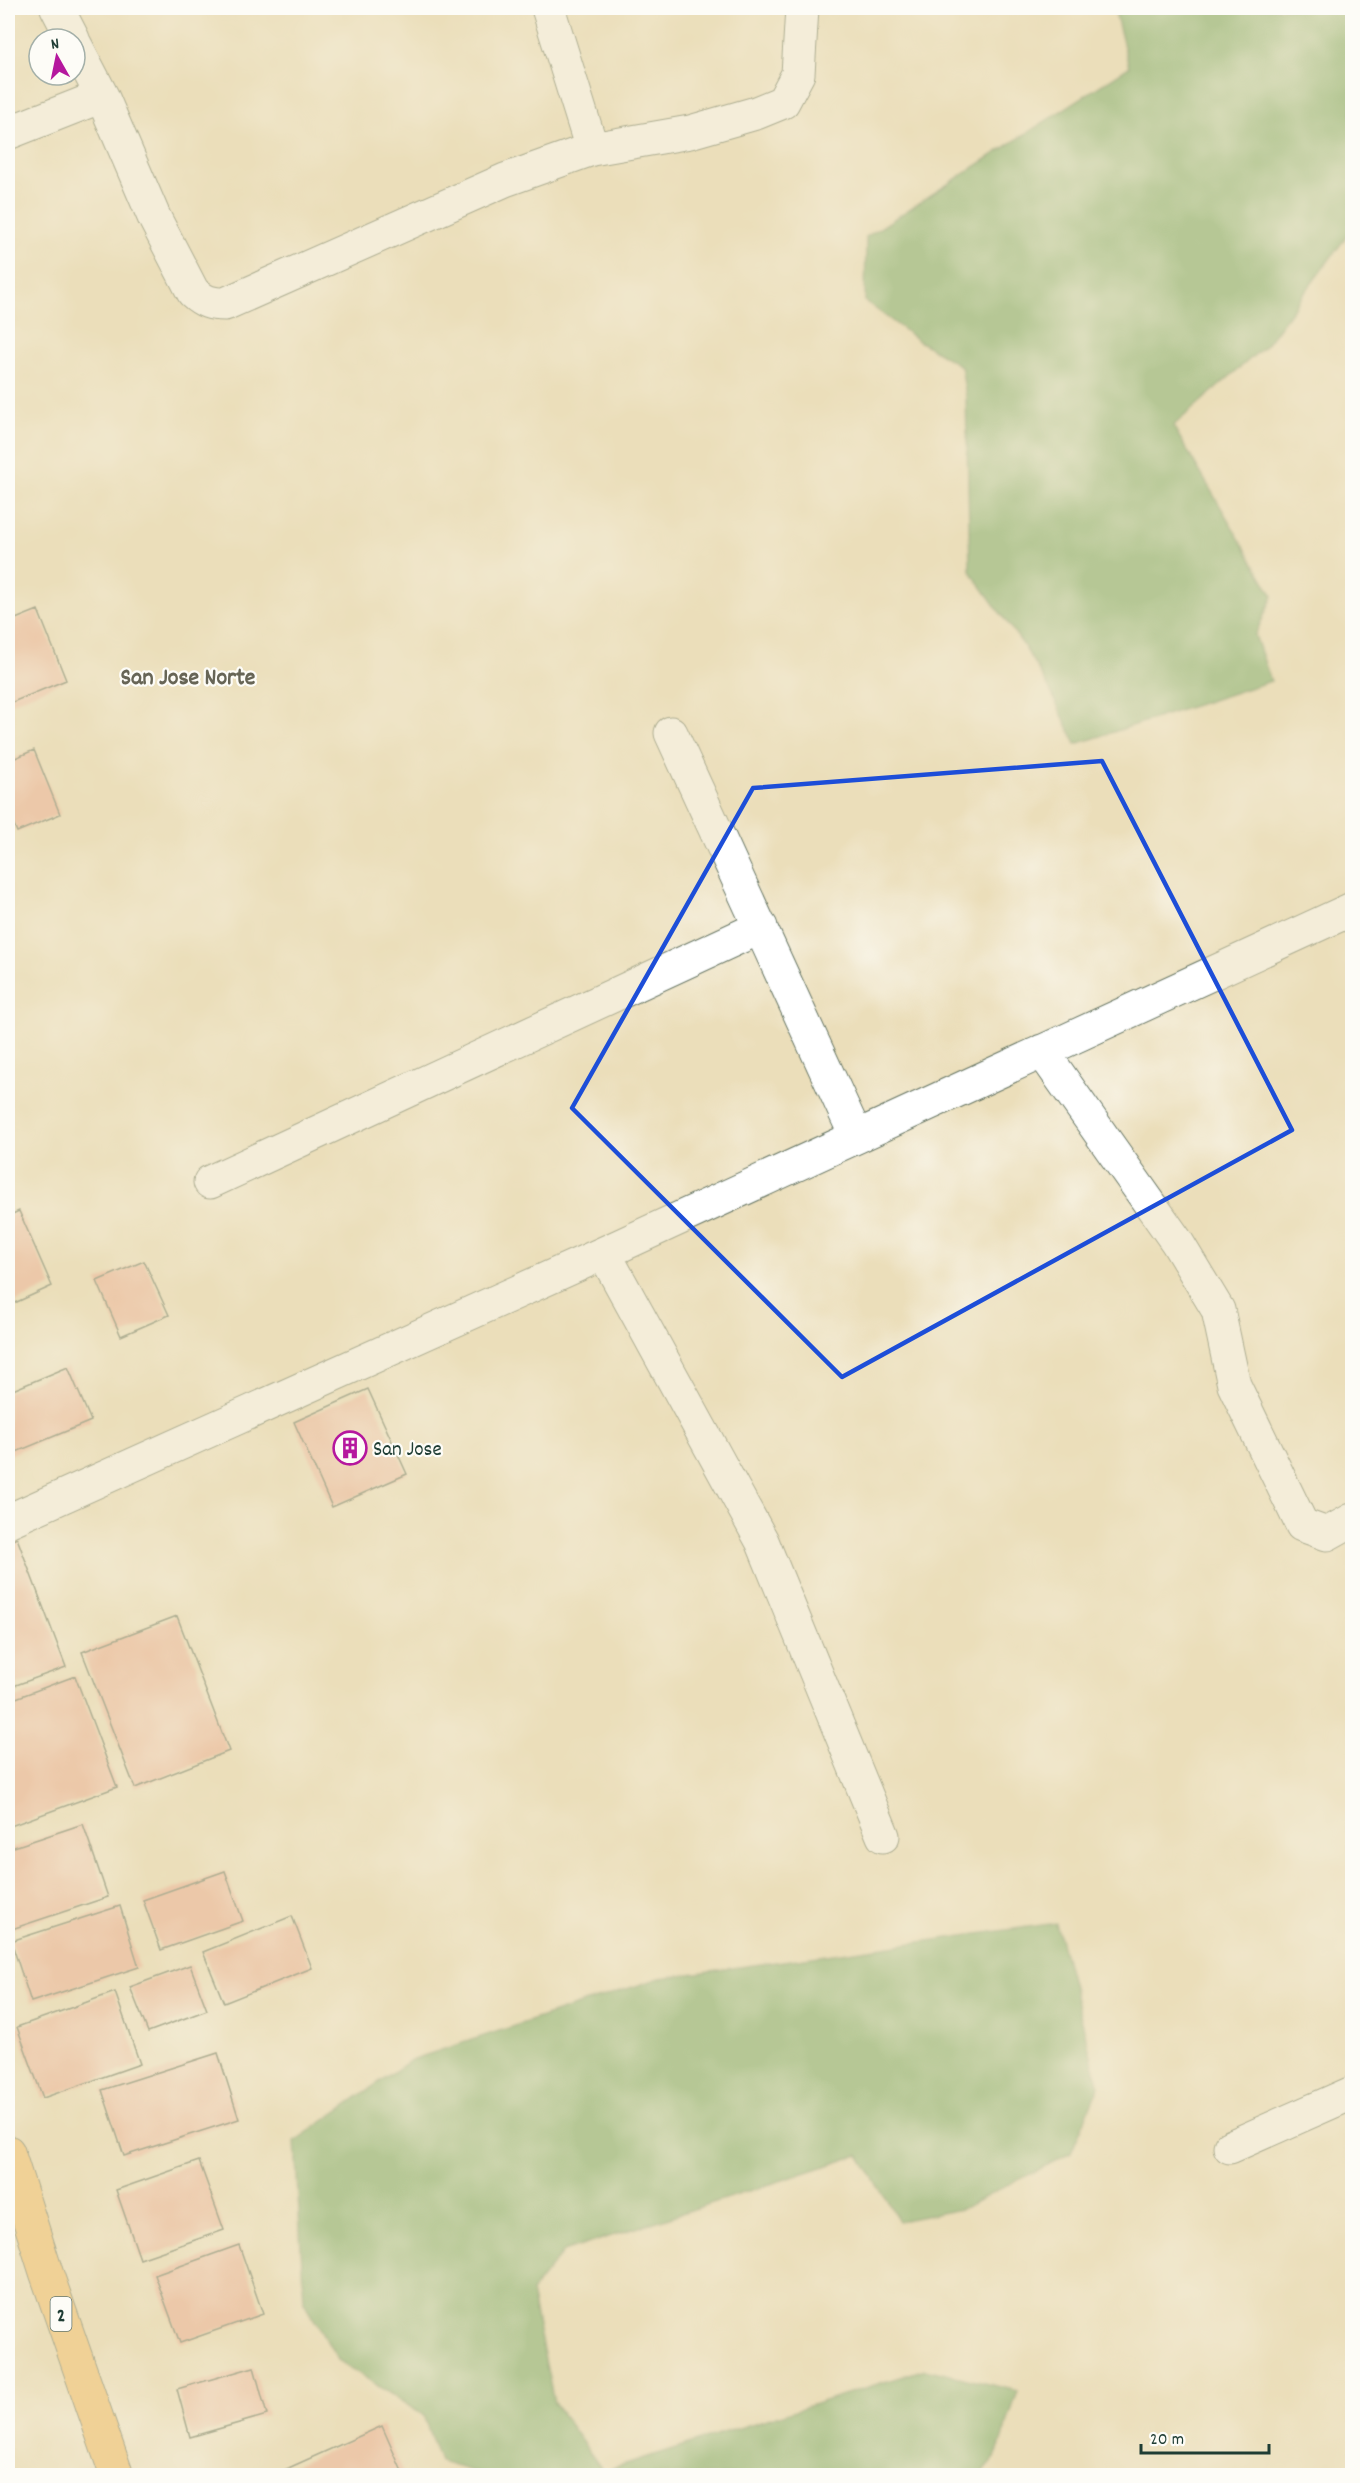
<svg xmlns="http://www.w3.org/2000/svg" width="1360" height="2483" font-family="Dekko,sans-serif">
<rect width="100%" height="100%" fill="#fdfcf7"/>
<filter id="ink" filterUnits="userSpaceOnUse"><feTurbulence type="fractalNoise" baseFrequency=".0167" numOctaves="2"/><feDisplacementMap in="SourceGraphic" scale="12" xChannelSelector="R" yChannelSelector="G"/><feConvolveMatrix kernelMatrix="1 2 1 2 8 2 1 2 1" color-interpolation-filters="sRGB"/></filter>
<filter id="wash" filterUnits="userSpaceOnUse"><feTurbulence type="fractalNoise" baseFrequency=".008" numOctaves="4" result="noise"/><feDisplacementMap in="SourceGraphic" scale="24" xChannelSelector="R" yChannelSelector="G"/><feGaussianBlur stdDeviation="1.35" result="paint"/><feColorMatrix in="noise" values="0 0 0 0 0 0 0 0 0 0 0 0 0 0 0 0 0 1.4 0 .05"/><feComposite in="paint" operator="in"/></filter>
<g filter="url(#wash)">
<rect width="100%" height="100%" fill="#ebdeba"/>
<!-- forest -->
<path fill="#75ab68" stroke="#4a744e" stroke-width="1.5" d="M 1114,8 L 1352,8 L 1352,229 L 1266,345 L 1173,426 L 1273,596 L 1255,635 L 1271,681 L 1076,744 L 1050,690 L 1024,646 L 970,571 L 966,397 L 961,366 L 919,341 L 865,301 L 866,237 L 1129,67 Z
M 1056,1923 L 1099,2086 L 1071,2153 L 962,2209 L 899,2221 L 859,2155 L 563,2252 L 531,2292 L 554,2403 L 603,2471 L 925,2369 L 1018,2391 L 995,2459 L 981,2475 L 486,2475 L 440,2462 L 423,2415 L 338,2360 L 304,2302 L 295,2141 L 411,2060 L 660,1978 Z"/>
<g id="blocks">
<!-- building -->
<path fill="#eeae95" d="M 38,610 L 66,680 L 8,704 L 8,622 Z
M 34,750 L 60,814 L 17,832 L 8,810 L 8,761 Z
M 19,1211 L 52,1286 L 8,1306 L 8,1216 Z
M 144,1261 L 169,1315 L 121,1336 L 97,1281 Z
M 68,1367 L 91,1421 L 9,1455 L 8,1392 Z
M 368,1389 L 407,1474 L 332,1507 L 294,1422 Z
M 17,1538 L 66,1667 L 8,1688 L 8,1542 Z
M 177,1616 L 229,1751 L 135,1788 L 82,1652 Z
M 75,1676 L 117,1787 L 8,1827 L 8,1701 Z
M 83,1824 L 108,1897 L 9,1930 L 8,1849 Z
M 225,1871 L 243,1921 L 161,1950 L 143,1900 Z
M 120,1906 L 139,1967 L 31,2002 L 11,1941 Z
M 292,1916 L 312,1968 L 224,2003 L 203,1952 Z
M 190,1965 L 207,2010 L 148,2032 L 130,1987 Z
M 115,1992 L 140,2064 L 43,2098 L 17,2027 Z
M 218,2053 L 239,2119 L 124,2156 L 102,2090 Z
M 199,2161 L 224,2230 L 140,2259 L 116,2190 Z
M 239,2245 L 263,2314 L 180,2343 L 155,2275 Z
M 254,2367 L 267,2415 L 190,2437 L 177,2389 Z
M 382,2426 L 404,2476 L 286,2476 L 284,2470 Z"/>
</g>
</g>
<g filter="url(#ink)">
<use href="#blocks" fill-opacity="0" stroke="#667563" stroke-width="1.5"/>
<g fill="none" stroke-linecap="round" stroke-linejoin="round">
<defs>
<path id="minor" d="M 57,8 L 73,39
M 548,8 L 592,149
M 75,44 L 102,96 L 154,217 L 193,292 C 204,302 211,304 225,304 L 505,180 L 592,149 L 690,132 L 756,113 L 783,102 L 798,74 L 802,8
M 8,133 L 102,96
M 671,733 L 856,1136
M 1042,1051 L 1177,1242 L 1218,1310 L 1234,1385 L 1302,1525 L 1327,1534 L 1352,1520
M 210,1182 L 761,927
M 604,1253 L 762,1541 L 883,1836
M 8,1521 L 604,1253 L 1352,909
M 1230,2147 L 1352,2093"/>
<path id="trunk" d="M 8,2152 L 46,2272 L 117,2476"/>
</defs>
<!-- minor casing -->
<use href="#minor" stroke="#667563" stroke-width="35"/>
<!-- trunk casing -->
<use href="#trunk" stroke="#667563" stroke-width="35"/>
<!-- minor -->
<use href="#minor" stroke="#fff" stroke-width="33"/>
<!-- trunk -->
<use href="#trunk" stroke="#f7c06c" stroke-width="33"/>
</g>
</g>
<!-- marked area -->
<path d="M0 0H1360V2483H0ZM 1102,761 L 1292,1130 L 842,1377 L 572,1108 L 753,788 Z" fill="#ebdeba" fill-opacity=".55" fill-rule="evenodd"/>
<path fill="none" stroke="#1d4ed8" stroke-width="4.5" stroke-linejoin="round" d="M 1102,761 L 1292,1130 L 842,1377 L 572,1108 L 753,788 Z"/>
<!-- icons -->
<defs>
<symbol id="building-ring" viewBox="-11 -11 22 22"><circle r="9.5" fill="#fdfcf7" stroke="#b5179e" stroke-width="1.5"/><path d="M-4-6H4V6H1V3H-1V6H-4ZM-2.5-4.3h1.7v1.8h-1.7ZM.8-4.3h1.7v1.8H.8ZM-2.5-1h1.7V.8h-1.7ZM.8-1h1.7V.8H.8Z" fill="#b5179e"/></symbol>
</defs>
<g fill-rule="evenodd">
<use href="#building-ring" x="331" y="1429" width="38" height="38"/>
</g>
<g text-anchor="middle" stroke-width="4.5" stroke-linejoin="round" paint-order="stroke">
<!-- shield labels -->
<rect fill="#fdfcf7" stroke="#62766e" stroke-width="1.5" x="50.5" y="2297" width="21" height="34" rx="4.5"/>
<g font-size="20" font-weight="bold" fill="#1f3d34">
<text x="61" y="2321">2</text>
</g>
<!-- poi labels -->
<g font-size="21" fill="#1f3d34" stroke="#fdfcf7" text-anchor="start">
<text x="373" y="1455">San Jose</text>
</g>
<!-- quarter labels -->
<g font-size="24" font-weight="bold" fill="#676556" stroke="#fdfcf7">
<text x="188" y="684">San Jose Norte</text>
</g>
</g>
<!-- margin -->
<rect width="1360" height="2483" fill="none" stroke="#fdfcf7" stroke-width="30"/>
<!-- north arrow -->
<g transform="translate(57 57) rotate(351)"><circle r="28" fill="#fdfcf7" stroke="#a4b0a9" stroke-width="1.5"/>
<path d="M0-4.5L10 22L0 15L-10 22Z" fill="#b5179e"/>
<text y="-9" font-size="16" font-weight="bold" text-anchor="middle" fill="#1f3d34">N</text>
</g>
<!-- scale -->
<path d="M1141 2444v9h128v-9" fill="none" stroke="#1f3d34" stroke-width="3"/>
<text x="1150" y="2444" font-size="18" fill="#1f3d34" stroke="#fdfcf7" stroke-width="4.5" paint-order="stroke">20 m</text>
</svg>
